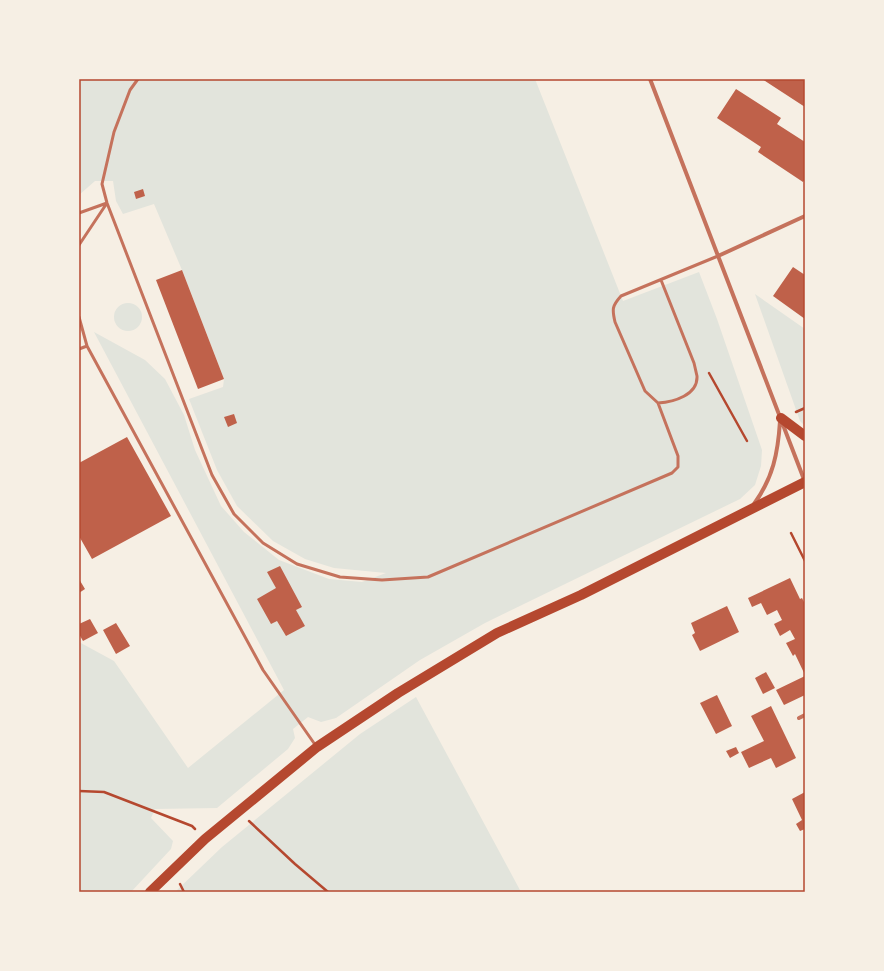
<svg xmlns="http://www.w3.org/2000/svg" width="884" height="971" font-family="'Roboto Serif',serif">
<rect width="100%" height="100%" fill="#f6efe4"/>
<!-- green -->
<path fill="#e2e4dc" d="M 79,79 L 535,79 L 623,301 L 699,272 L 717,319 L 762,450 L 761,466 L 755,485 L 740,499 L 485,623 L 420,660 L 336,718 L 321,722 L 308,717 L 293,729 L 295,738 L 288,749 L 217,808 L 155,809 L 151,818 L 173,841 L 171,849 L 131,892 L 79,892 L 79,642 L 114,661 L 188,768 L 284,690 L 94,332 L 145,360 L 165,379 L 184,415 L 195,450 L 221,506 L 244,532 L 279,560 L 329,579 L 362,582 L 386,573 L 334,568 L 305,559 L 273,541 L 237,506 L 217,470 L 189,399 L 223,387 L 224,379 L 182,270 L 154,204 L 123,214 L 116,201 L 113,181 L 95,181 L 79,195 Z
M 755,294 L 805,329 L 805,426 L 800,421 Z
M114 317a14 14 0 1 1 28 0a14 14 0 1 1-28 0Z
M 416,697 L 521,892 L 175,892 L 222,847 L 360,734 Z"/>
<!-- building -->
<path fill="#bf614a" d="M 762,79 L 805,79 L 805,107 Z
M 736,89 L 781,118 L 777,124 L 805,142 L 805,179 L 803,182 L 758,152 L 761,147 L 717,118 Z
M 143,189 L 145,196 L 136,199 L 134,192 Z
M 793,267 L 805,275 L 805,319 L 773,296 Z
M 182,270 L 224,379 L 198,389 L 156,280 Z
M 234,414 L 237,423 L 228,427 L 224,417 Z
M 127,437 L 171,516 L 92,559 L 79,536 L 79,463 Z
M 280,566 L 302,607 L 296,610 L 305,626 L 286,636 L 277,621 L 271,624 L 257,599 L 276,588 L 267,572 Z
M 790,578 L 800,599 L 802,598 L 805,604 L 805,675 L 795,654 L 793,656 L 786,643 L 795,639 L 790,630 L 780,636 L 774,624 L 782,620 L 777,610 L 767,615 L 761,603 L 752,607 L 748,598 Z
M 79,579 L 85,589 L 79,593 Z
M 727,606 L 739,632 L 700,651 L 692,635 L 695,633 L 691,623 Z
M 90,619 L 98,633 L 83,641 L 79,634 L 79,624 Z
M 116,623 L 130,646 L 116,654 L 103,630 Z
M 766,672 L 775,688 L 763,694 L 755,678 Z
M 805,676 L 805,695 L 784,705 L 776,690 Z
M 717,695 L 732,726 L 716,734 L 700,703 Z
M 771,706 L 796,758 L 776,768 L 771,758 L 749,768 L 741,752 L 764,741 L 751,716 Z
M 736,747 L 739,753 L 730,758 L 726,751 Z
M 805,792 L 805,829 L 800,831 L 796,824 L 802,820 L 792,799 Z"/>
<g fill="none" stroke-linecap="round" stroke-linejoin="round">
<!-- path -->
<path stroke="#b5482f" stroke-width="2.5" d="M 709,373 L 747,441
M 796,412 L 805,408
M 791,533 L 805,561
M 79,791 L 104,792 L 192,826 L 195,829
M 249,821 L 295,864 L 328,892
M 180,884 L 184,892"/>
<!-- service -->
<path stroke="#c5725c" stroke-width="3" d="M 138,79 L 130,90 L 114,132 L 102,184 L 107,203 L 212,475 L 234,514 L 263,543 L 297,564 L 340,577 L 382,580 L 428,577 L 672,473 L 678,467 L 678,456 L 658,403 L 645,391 L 615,322 C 612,309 612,306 621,296 L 718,256
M 79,213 L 107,203
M 79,245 L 107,203
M 79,317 L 87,346
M 79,349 L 87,346 L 263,670 L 316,746
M 658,403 C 674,402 698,395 697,376 C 696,372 695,367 694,363 L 661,280"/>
<!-- minor -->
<path stroke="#c5725c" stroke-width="4" d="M 650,79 L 805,482
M 718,256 L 805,216
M 754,504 C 773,478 778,453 780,421
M 799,718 L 805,715"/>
<!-- primary -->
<path stroke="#b5482f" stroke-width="10" d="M 781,418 L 805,436
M 150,892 L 205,839 L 317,747 L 398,693 L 497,633 L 581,595 L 805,482"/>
</g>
<!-- border -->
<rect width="884" height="971" fill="none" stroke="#f6efe4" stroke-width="160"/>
<rect x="80" y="80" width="724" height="811" fill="none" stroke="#b5482f" stroke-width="1.5"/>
</svg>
